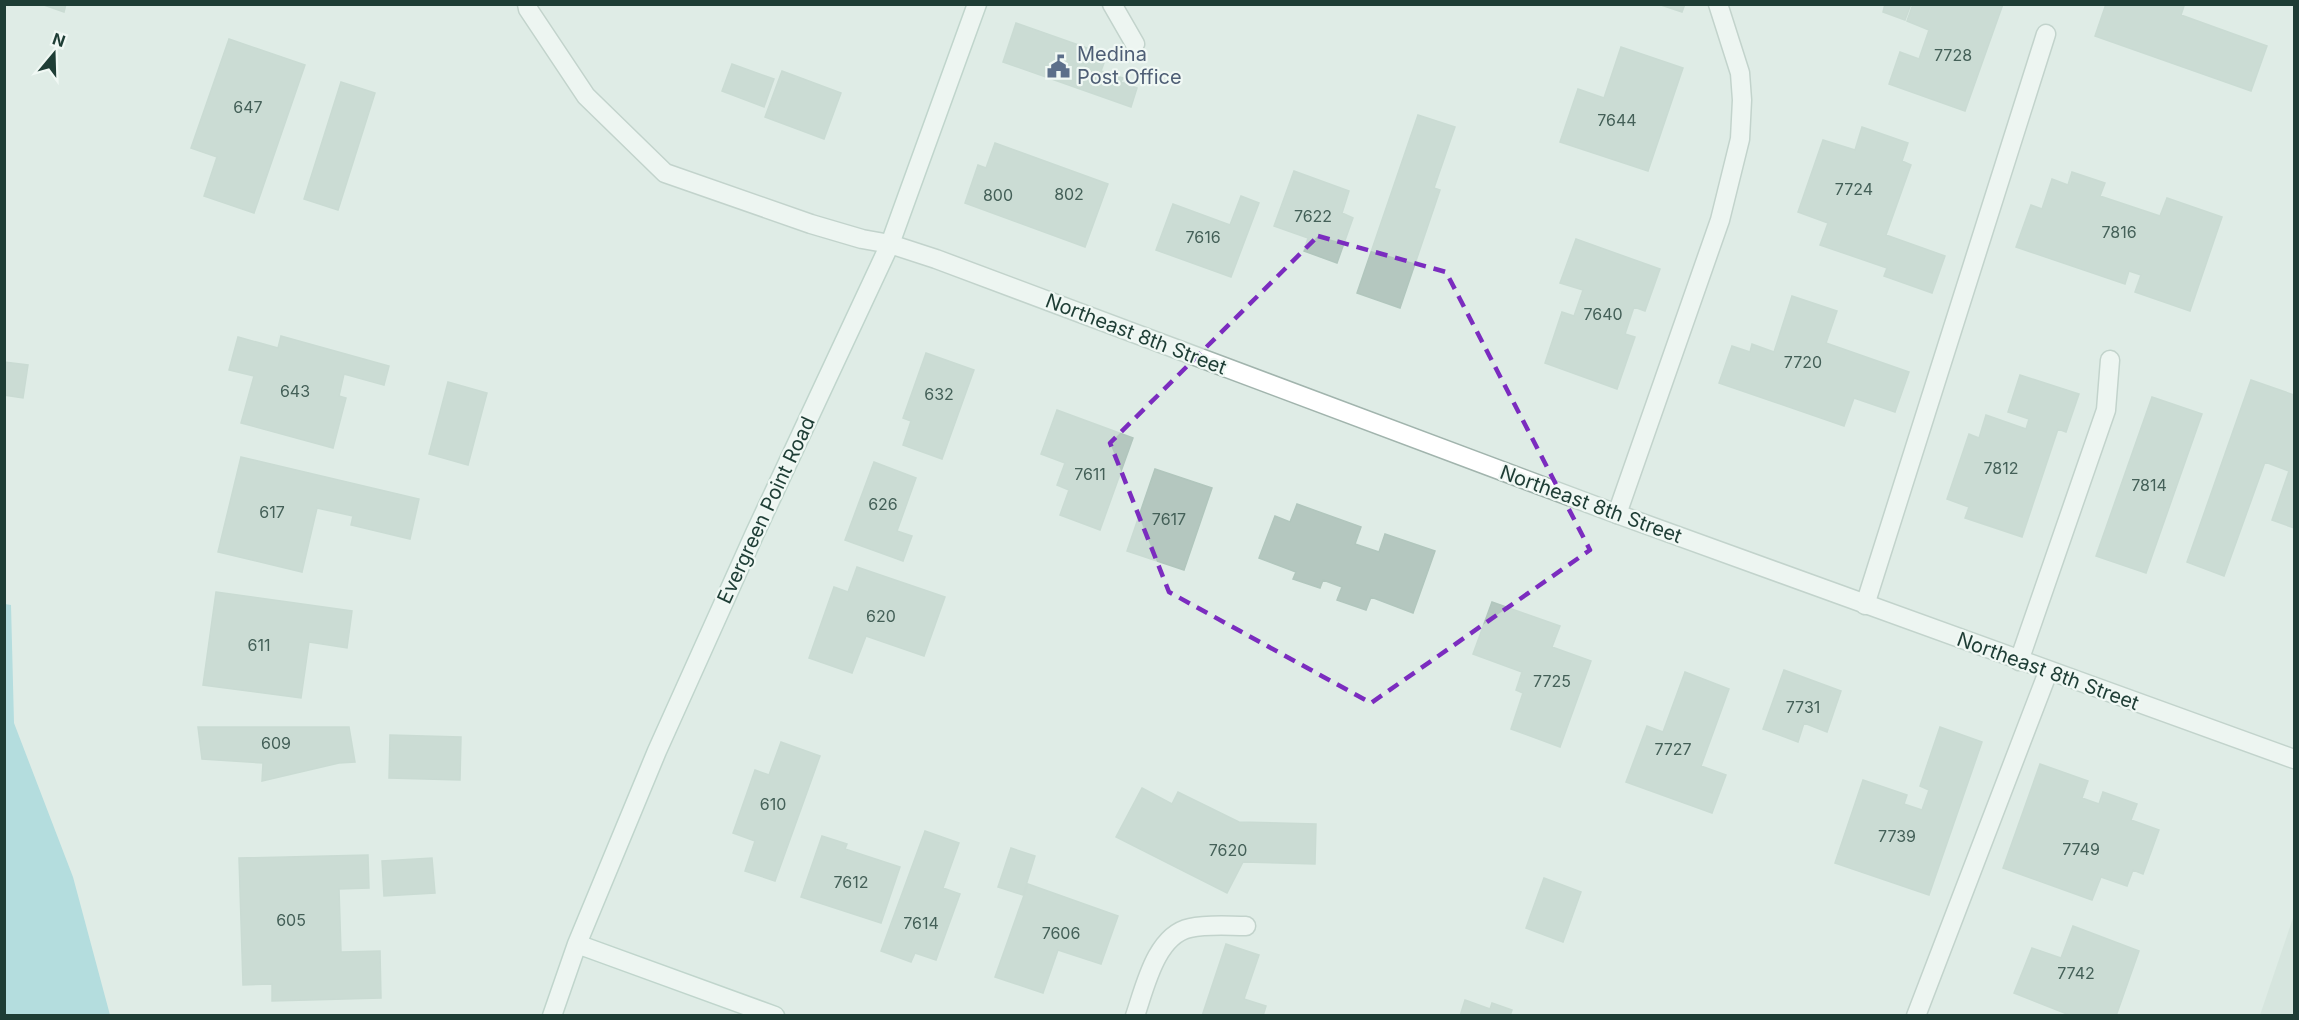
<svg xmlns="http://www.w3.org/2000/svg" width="2299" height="1020" font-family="Inter,sans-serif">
<rect width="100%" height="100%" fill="#dfece6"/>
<!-- built -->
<path fill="#cddcd5" d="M 2294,915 L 2294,1015 L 2260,1015 Z"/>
<!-- water -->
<path fill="#81c9d6" d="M 5,604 L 11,605 L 14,723 L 73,877 L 110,1015 L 5,1015 Z"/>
<!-- building -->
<path fill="#b4c7bf" stroke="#b1c6bd" stroke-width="1.5" d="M 41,4 L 66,4 L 64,12 Z
M 1658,4 L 1685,4 L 1682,12 Z
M 1885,4 L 1911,4 L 1905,20 L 1883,12 Z
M 1913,4 L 2003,4 L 1965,111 L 1889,84 L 1900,52 L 1919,59 L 1929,30 L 1907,21 Z
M 2106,4 L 2179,4 L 2184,6 L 2181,15 L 2267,46 L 2251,91 L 2095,36 Z
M 1016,23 L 1107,55 L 1101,71 L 1123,78 L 1121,82 L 1137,88 L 1131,107 L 1003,62 Z
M 229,39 L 305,65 L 254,213 L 204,196 L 217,157 L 191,148 Z
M 1621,47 L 1683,68 L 1648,171 L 1560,142 L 1578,89 L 1604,98 Z
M 732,64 L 774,79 L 764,107 L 722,91 Z
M 782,71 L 841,93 L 824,139 L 765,117 Z
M 341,82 L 375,93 L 338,210 L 304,199 Z
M 1418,115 L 1455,127 L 1434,188 L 1440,190 L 1400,308 L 1357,293 Z
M 1862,127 L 1908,143 L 1902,161 L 1911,165 L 1886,235 L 1945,256 L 1932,293 L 1884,276 L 1887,268 L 1820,245 L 1828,223 L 1798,212 L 1823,140 L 1855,150 Z
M 995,143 L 1108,184 L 1085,247 L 965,203 L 978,165 L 986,168 Z
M 1294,171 L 1349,191 L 1342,213 L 1353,218 L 1337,263 L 1304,251 L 1308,238 L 1274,226 Z
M 2072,172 L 2105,183 L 2100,196 L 2160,216 L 2167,198 L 2222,217 L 2190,311 L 2135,292 L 2141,275 L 2129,271 L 2125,284 L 2016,247 L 2031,205 L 2042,209 L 2052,179 L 2068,185 Z
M 1241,196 L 1259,203 L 1231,277 L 1156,250 L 1173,204 L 1230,225 Z
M 1576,239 L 1660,269 L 1645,311 L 1634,307 L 1625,334 L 1635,337 L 1617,389 L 1545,363 L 1562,312 L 1574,316 L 1583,290 L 1560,283 Z
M 1792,296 L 1837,311 L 1826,343 L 1909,372 L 1895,412 L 1854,398 L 1844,426 L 1719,383 L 1732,346 L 1750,352 L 1752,344 L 1774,352 Z
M 281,336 L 389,366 L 384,385 L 344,374 L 339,396 L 346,398 L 333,448 L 241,423 L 254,376 L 229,370 L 238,337 L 278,348 Z
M 926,353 L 974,370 L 942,459 L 903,445 L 911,421 L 903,418 Z
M 4,362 L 28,365 L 23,398 L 4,395 Z
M 2020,375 L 2079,394 L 2066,432 L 2058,429 L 2022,537 L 1965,518 L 1969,507 L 1947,499 L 1969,434 L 1979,438 L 1986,415 L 2026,429 L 2029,419 L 2008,412 Z
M 2251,380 L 2294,395 L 2294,528 L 2272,520 L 2289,471 L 2265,462 L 2224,576 L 2187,562 Z
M 448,382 L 487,393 L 468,465 L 429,454 Z
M 2152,397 L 2202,414 L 2146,573 L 2096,556 Z
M 1057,410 L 1133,438 L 1100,530 L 1060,515 L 1069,490 L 1057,485 L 1065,463 L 1041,454 Z
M 241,457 L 419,499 L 410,539 L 351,525 L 353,516 L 317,508 L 302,572 L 218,552 Z
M 874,462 L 916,478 L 897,531 L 912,536 L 903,561 L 845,540 Z
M 1155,469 L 1212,488 L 1184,570 L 1127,551 Z
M 1297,504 L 1361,527 L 1355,544 L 1379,552 L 1385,534 L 1435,551 L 1413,613 L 1371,597 L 1366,610 L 1337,600 L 1342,587 L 1323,580 L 1320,588 L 1293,579 L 1296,572 L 1259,558 L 1275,516 L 1290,522 Z
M 857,567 L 945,597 L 924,656 L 866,636 L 852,673 L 809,658 L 834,587 L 848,592 Z
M 216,592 L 352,611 L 347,648 L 309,642 L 301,698 L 203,685 Z
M 1492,602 L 1560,626 L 1552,647 L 1591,661 L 1560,747 L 1511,729 L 1523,693 L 1516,690 L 1522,672 L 1473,654 Z
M 1784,670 L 1841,691 L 1827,732 L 1804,723 L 1798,742 L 1763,729 Z
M 1685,672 L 1729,689 L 1701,766 L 1726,775 L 1712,813 L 1626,782 L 1647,726 L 1663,732 Z
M 198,727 L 349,727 L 355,762 L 339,763 L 262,781 L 263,763 L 202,759 Z
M 1940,727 L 1982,742 L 1929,895 L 1835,863 L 1863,780 L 1907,795 L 1904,804 L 1922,810 L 1929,790 L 1920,786 Z
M 390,735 L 461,737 L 460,780 L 389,778 Z
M 781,742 L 820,756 L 775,881 L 745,871 L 755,841 L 733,833 L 755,770 L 769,775 Z
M 2040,764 L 2088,781 L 2082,798 L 2099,804 L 2103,792 L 2137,804 L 2131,820 L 2159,830 L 2143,874 L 2133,870 L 2127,886 L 2101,877 L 2092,900 L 2003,868 Z
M 1142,788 L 1172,804 L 1178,792 L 1239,822 L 1316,824 L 1315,864 L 1243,862 L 1227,893 L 1116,837 Z
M 925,831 L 959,843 L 943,888 L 960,894 L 936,960 L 915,953 L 911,962 L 881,951 Z
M 822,836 L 847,844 L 845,849 L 900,867 L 881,923 L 801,897 Z
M 1011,848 L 1035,856 L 1023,895 L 998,887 Z
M 368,855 L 369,888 L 339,889 L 341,952 L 380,951 L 381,998 L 272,1001 L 272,984 L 243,985 L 239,858 Z
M 432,858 L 435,893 L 384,896 L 382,861 Z
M 1544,878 L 1581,892 L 1563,942 L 1526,928 Z
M 1028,884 L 1118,916 L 1101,964 L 1058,950 L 1043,993 L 995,977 Z
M 2073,926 L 2139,951 L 2116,1016 L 2072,1016 L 2014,993 L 2032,948 L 2061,958 Z
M 1226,944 L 1259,955 L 1244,999 L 1266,1006 L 1263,1016 L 1202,1016 Z
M 1465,1000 L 1490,1009 L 1492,1003 L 1512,1010 L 1510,1016 L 1460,1016 Z"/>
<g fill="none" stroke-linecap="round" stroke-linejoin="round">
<defs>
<path id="lane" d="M 527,4 L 528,9 L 586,96 L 665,173 L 811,224 L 862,239 L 890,244
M 1112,4 L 1135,44
M 1617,514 L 1720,220 L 1740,139 L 1742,100 L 1740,73 L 1718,4
M 1865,605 L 2046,34
M 2019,661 L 2106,410 L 2110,360
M 1135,1016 C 1145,987 1156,935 1190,928 C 1208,924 1228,926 1246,926
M 1916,1016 L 2048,672"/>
<path id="street" d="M 890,244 L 936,259 L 1617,514 L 2294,759"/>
<path id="secondary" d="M 577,944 L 775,1016
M 552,1016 L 577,944 L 657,751 L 755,533 L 890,244 L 977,4"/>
</defs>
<!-- lane casing -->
<use href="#lane" stroke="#a1b4ad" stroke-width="21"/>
<!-- street casing -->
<use href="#street" stroke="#a1b4ad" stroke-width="21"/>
<!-- secondary casing -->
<use href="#secondary" stroke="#9cb8ae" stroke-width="21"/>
<!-- lane -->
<use href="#lane" stroke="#fff" stroke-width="18"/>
<!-- street -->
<use href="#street" stroke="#fff" stroke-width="18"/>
<!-- secondary -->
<use href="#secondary" stroke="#fff" stroke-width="18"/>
</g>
<!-- marked area -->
<path d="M0 0H2299V1020H0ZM 1318,236 L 1446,272 L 1590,550 L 1371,703 L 1169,592 L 1110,443 Z" fill="#dfece6" fill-opacity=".55" fill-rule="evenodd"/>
<path fill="none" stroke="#7b2cbf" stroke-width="4.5" stroke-dasharray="12 8" stroke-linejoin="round" d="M 1318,236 L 1446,272 L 1590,550 L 1371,703 L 1169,592 L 1110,443 Z"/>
<!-- icons -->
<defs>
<symbol id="civic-bare" viewBox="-9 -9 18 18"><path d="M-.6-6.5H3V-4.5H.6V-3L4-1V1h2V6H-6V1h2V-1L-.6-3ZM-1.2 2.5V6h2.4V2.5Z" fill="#5c6f8a" stroke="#f0f8f4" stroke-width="2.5" paint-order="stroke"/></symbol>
</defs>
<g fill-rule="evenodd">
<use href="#civic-bare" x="1042" y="50" width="33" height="33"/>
</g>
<g text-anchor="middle" stroke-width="4.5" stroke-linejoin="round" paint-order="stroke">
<!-- number labels -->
<g font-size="16" fill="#446058">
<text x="1953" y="61">7728</text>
<text x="248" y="113">647</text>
<text x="1617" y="126">7644</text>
<text x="1854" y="195">7724</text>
<text x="1069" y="200">802</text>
<text x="998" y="201">800</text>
<text x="1313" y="222">7622</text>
<text x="2119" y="238">7816</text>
<text x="1203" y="243">7616</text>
<text x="1603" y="320">7640</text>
<text x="1803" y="368">7720</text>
<text x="295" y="397">643</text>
<text x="939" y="400">632</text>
<text x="2001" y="474">7812</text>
<text x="1090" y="480">7611</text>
<text x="2149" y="491">7814</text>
<text x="883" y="510">626</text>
<text x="272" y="518">617</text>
<text x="1169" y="525">7617</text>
<text x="881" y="622">620</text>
<text x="259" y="651">611</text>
<text x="1552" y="687">7725</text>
<text x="1803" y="713">7731</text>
<text x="276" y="749">609</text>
<text x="1673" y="755">7727</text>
<text x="773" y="810">610</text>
<text x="1897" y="842">7739</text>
<text x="2081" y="855">7749</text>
<text x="1228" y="856">7620</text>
<text x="851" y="888">7612</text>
<text x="291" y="926">605</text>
<text x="921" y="929">7614</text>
<text x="1061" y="939">7606</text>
<text x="2076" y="979">7742</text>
</g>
<!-- service labels -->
<g font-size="20" fill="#4e5e75" stroke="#f0f8f4" text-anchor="start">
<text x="1077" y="61">Medina<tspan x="1077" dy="23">Post Office</tspan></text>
</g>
<!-- street labels -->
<g font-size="20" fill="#1e3d35" stroke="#f0f8f4">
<text transform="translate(1136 334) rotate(21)" y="7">Northeast 8th Street</text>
<text transform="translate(1591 504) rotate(20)" y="7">Northeast 8th Street</text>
<text transform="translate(766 510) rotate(-65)" y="7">Evergreen Point Road</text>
<text transform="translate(2048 671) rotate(20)" y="7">Northeast 8th Street</text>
</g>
</g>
<!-- border -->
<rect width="2299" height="1020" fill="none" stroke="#1e3d35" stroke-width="12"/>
<!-- north arrow -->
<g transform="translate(54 54) rotate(19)" stroke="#f0f8f4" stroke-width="4.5" paint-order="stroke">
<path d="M0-4.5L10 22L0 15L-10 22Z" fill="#1e3d35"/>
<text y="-9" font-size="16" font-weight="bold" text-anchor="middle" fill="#1e3d35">N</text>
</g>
</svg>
